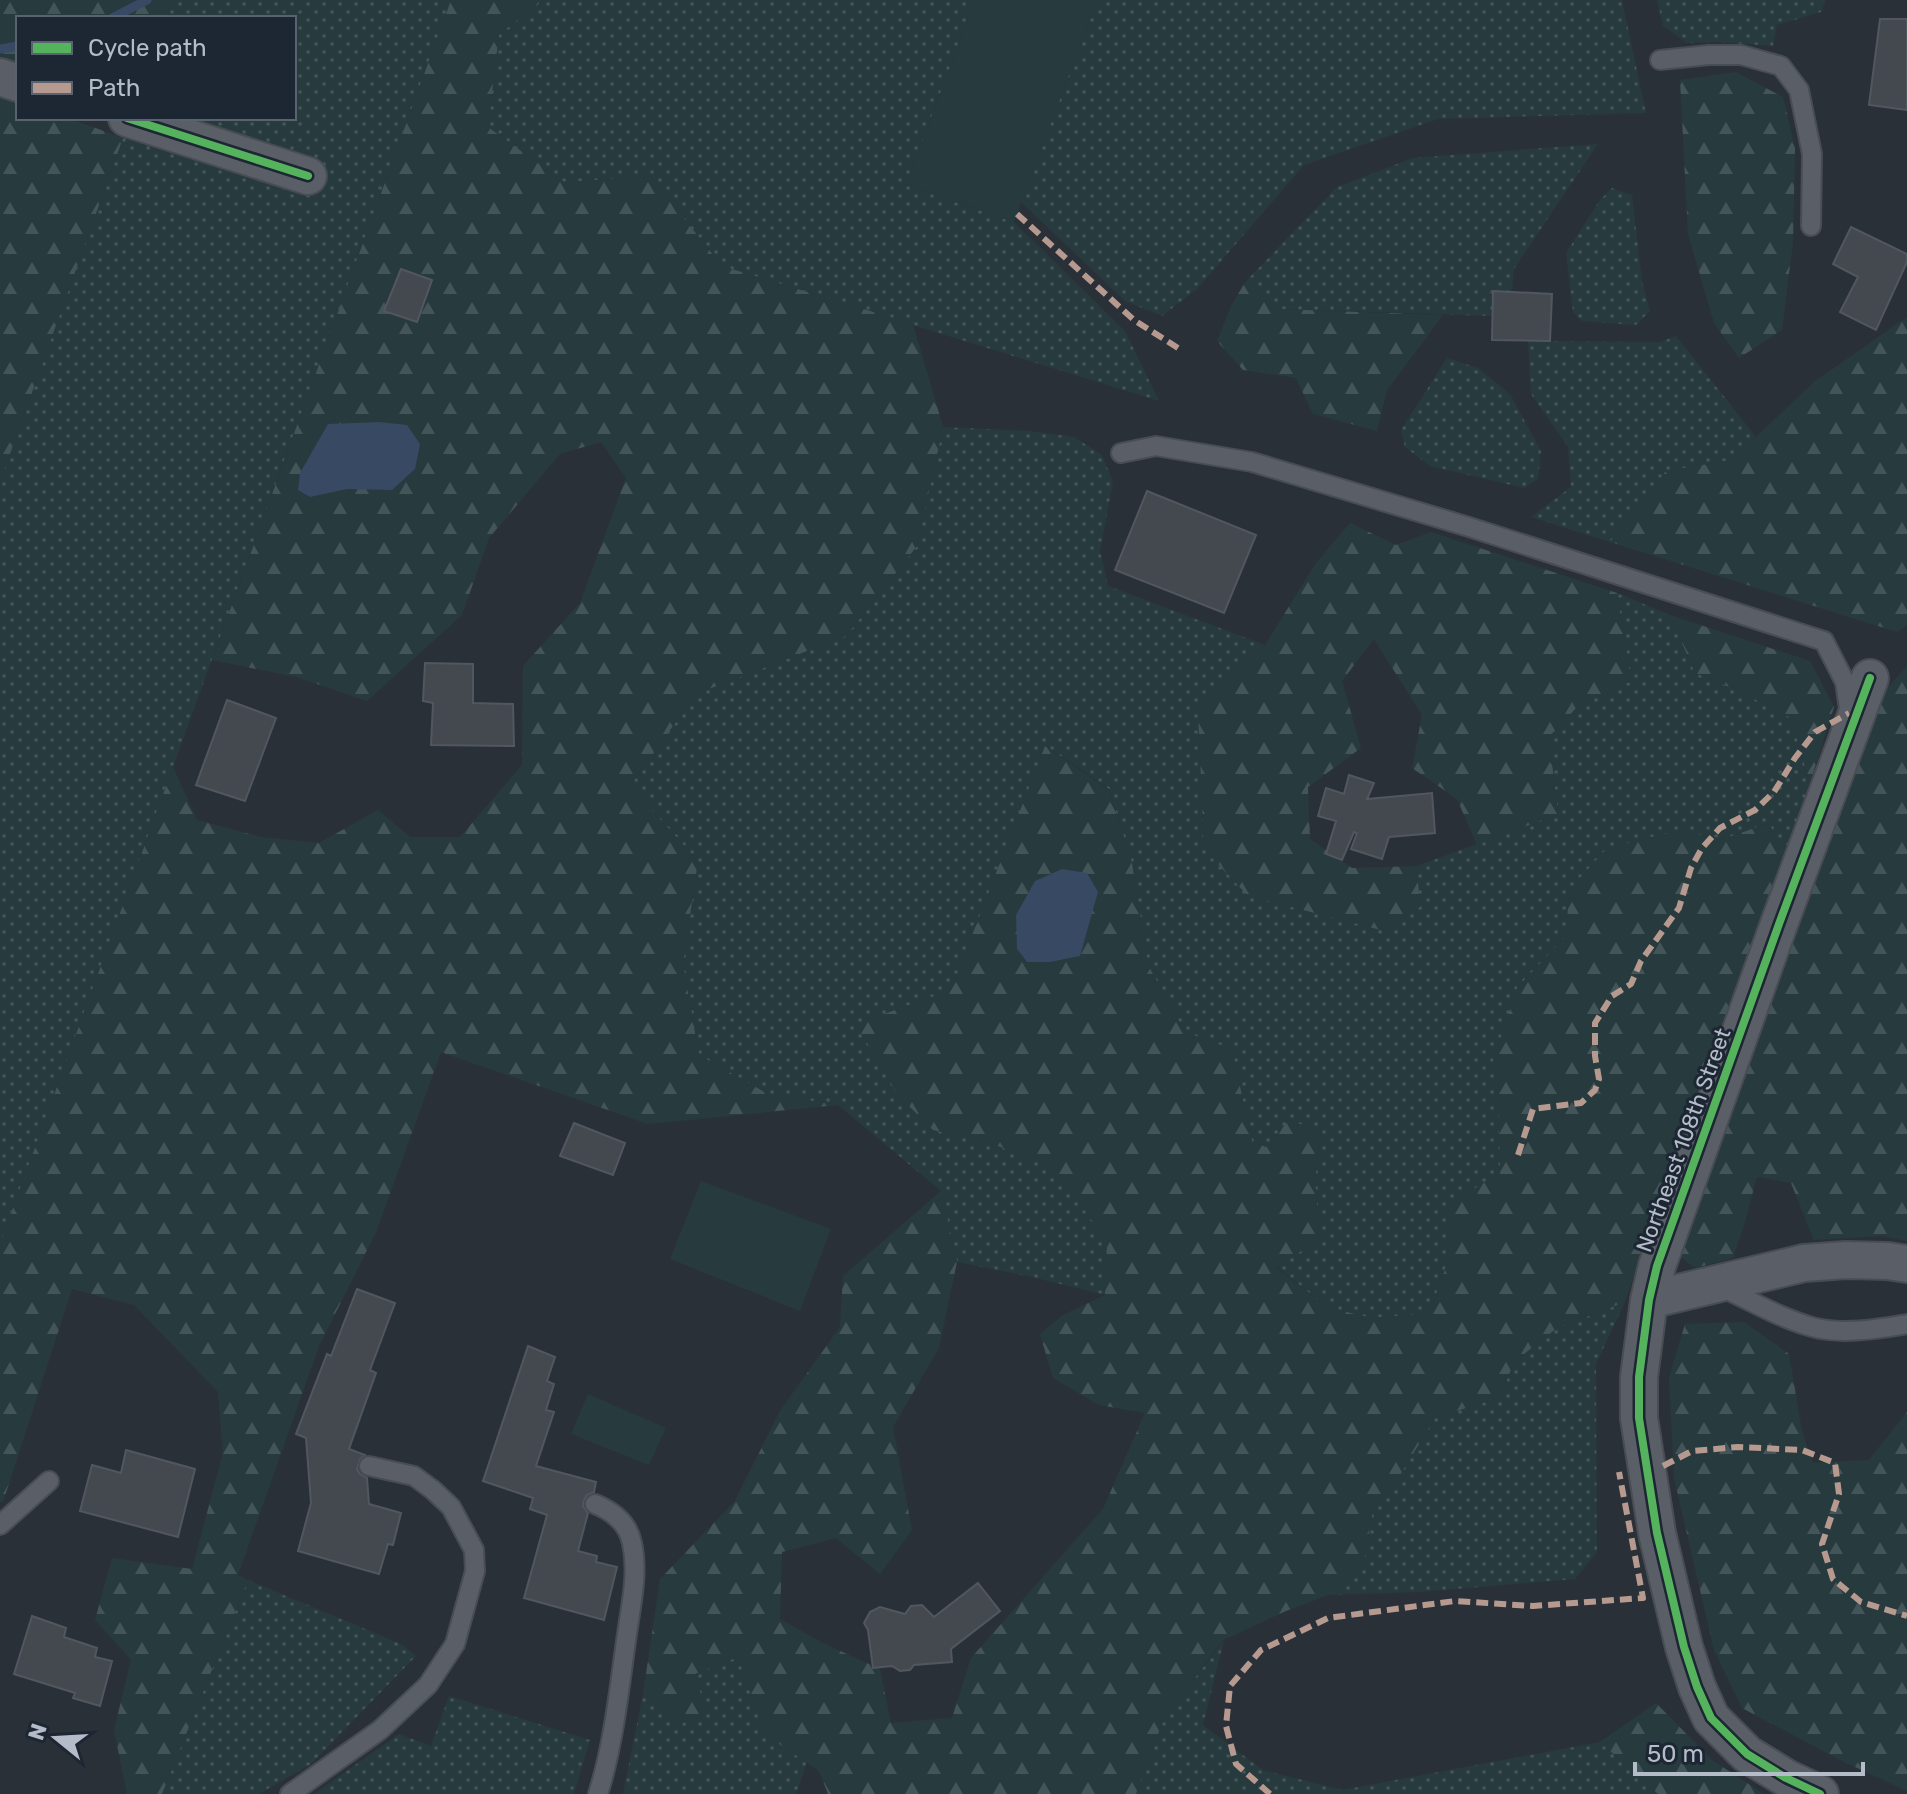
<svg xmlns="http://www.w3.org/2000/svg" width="1907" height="1794" font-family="Rubik,sans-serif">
<defs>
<pattern id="grass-dots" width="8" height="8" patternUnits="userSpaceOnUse" patternTransform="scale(2)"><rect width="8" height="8" fill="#273a3e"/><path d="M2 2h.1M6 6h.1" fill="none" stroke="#445559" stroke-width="1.8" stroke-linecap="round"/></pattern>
<pattern id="forest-firs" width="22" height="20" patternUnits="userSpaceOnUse" patternTransform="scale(2)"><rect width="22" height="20" fill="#273a3e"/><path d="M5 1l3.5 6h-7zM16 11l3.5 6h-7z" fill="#445559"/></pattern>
</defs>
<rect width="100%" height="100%" fill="#2a3038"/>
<!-- grass -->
<path fill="url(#grass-dots)" d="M 173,0 L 451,0 L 0,1244 L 0,482 L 130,118 L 294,118 L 294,18 L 166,18 Z
M 544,0 L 975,0 L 906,185 L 1014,222 L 1125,331 L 1159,401 L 722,266 L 651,177 L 564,182 L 488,127 L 499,34 Z
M 1097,0 L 1622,0 L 1646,113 L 1438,119 L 1304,165 L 1197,289 L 1162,316 L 1125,301 L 1021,202 Z
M 1657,0 L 1826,0 L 1821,12 L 1777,25 L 1773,46 L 1717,42 L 1687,43 L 1663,26 Z
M 1598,144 L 1514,269 L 1512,291 L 1494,291 L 1492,316 L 1278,309 L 1246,281 L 1337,187 L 1413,158 Z
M 1612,188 L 1632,195 L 1642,281 L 1650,311 L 1636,325 L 1582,321 L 1573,312 L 1566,253 L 1600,200 Z
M 1676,336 L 1756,437 L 1732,460 L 1666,471 L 1610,542 L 1531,517 L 1571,487 L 1568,447 L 1531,394 L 1528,341 L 1660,342 Z
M 1447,358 L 1478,368 L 1510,394 L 1541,451 L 1538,479 L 1524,488 L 1430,466 L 1405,447 L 1401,430 Z
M 943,427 L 1029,431 L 1074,437 L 1102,455 L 1113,482 L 1100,551 L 1108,586 L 1265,645 L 1198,712 L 1204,849 L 1420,907 L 1417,866 L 1558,814 L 1549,737 L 1578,706 L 1631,681 L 1617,593 L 1670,615 L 1695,673 L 1739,691 L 1791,718 L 1810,783 L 1787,850 L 1767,823 L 1724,839 L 1676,831 L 1569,890 L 1566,936 L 1517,988 L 1499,1120 L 1501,1174 L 1449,1203 L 1448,1261 L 1429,1314 L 1371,1318 L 1327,1307 L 1276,1266 L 1319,1240 L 1315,1180 L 1321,1129 L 1265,1147 L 1252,1142 L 1232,1050 L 1185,1032 L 1148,965 L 1132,863 L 1109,789 L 1046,746 L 951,990 L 933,1130 L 998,1146 L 1056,1169 L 1107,1242 L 1105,1295 L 1032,1277 L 957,1262 L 941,1191 L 838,1105 L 768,1094 L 699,1055 L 683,964 L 698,861 L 630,786 L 696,694 L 846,636 L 917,546 Z
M 1625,1302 L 1596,1364 L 1597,1552 L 1575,1579 L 1420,1592 L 1328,1595 L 1364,1563 L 1373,1509 L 1400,1475 L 1435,1418 L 1500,1397 L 1514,1362 L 1557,1328 Z
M 248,1580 L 401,1644 L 416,1656 L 311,1764 L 259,1794 L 162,1794 Z
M 1224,1640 L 1203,1725 L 1263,1770 L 1342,1790 L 1600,1742 L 1658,1794 L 1136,1794 L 1164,1718 Z
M 738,1657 L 766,1734 L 807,1762 L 796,1794 L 623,1794 L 643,1694 L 680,1725 L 695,1674 Z
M 449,1696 L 590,1740 L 574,1794 L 314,1794 L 399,1734 L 431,1746 Z"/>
<!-- forest -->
<path fill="url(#forest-firs)" d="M 0,0 L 173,0 L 166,18 L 18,18 L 18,69 L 0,63 Z
M 451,0 L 544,0 L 499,34 L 488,127 L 564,182 L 651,177 L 722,266 L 913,324 L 943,427 L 917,546 L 846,636 L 696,694 L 630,786 L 698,861 L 683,964 L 699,1055 L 768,1094 L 838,1105 L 648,1124 L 441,1052 L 377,1230 L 319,1346 L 238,1575 L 248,1580 L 162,1794 L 127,1794 L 114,1730 L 131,1660 L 95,1620 L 112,1558 L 192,1569 L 223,1453 L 218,1392 L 134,1305 L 72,1289 L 4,1499 L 0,1503 L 0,1244 L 173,767 L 197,820 L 261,837 L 319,843 L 378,810 L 410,837 L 460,837 L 522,765 L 523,666 L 580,603 L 626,478 L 601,442 L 560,454 L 489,538 L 462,615 L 367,701 L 296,677 L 212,660 Z
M 1736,72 L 1783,97 L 1795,148 L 1793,242 L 1782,330 L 1739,358 L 1714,323 L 1688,234 L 1680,80 Z
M 0,94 L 18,100 L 18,118 L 68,118 L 123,138 L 0,482 Z
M 1246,281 L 1278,309 L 1443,315 L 1387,390 L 1377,431 L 1313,414 L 1296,378 L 1243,370 L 1217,341 L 1232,304 Z
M 1907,317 L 1907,625 L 1897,632 L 1610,542 L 1666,471 L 1732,460 L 1814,382 Z
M 1350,523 L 1396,545 L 1431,532 L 1617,593 L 1631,681 L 1578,706 L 1549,737 L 1558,814 L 1477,845 L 1457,799 L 1412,768 L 1422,715 L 1374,639 L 1342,681 L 1361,748 L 1308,787 L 1310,839 L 1352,868 L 1417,866 L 1420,907 L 1381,930 L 1248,896 L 1204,849 L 1198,712 L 1265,645 L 1316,563 Z
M 1670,615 L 1810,661 L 1834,707 L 1810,783 L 1791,718 L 1739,691 L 1695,673 Z
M 1907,666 L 1907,1241 L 1882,1236 L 1814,1240 L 1791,1183 L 1757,1177 L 1744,1225 L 1733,1258 L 1695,1268 L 1679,1256 L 1872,705 Z
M 1045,746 L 1109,790 L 1132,863 L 1148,965 L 1185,1032 L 1232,1049 L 1252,1142 L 1266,1147 L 1288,1121 L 1321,1129 L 1315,1180 L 1319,1240 L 1276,1267 L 1327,1307 L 1371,1318 L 1429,1314 L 1448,1261 L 1448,1203 L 1500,1174 L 1499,1120 L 1493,1061 L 1517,988 L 1566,936 L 1569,890 L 1607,848 L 1676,831 L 1724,839 L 1768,823 L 1787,850 L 1691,1109 L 1625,1302 L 1557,1328 L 1514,1362 L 1500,1397 L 1435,1418 L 1400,1475 L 1373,1509 L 1364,1563 L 1328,1595 L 1286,1611 L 1223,1640 L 1164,1718 L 1136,1794 L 828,1794 L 819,1771 L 766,1735 L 738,1657 L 695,1674 L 706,1712 L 679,1725 L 643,1694 L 660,1579 L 735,1501 L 780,1411 L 840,1327 L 843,1276 L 941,1191 L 957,1262 L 939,1348 L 893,1427 L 912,1530 L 880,1574 L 836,1538 L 782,1552 L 780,1619 L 823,1643 L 880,1669 L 891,1723 L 952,1718 L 971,1658 L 1103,1509 L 1145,1413 L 1099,1405 L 1053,1378 L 1040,1334 L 1063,1315 L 1105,1295 L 1107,1242 L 1056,1169 L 998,1146 L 933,1130 L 897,1094 L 856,1024 L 951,990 Z
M 1744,1322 L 1789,1354 L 1802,1431 L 1813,1463 L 1869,1460 L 1907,1412 L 1907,1791 L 1842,1761 L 1742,1708 L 1714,1650 L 1674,1478 L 1669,1378 L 1685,1324 Z
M 1656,1703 L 1712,1760 L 1764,1794 L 1658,1794 L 1600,1742 Z"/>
<!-- pitch -->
<path fill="#273a3e" d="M 975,0 L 1097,0 L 1014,222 L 906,185 Z
M 701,1181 L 831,1229 L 800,1311 L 670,1259 Z
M 588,1394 L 666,1428 L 649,1465 L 571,1434 Z"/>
<!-- water -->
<path fill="#384963" d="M 379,422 L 407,425 L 420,444 L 415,469 L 392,490 L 347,489 L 310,497 L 298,490 L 300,473 L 328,424 Z
M 1062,869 L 1087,873 L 1098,892 L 1080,956 L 1050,962 L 1027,962 L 1017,949 L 1016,915 L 1035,881 Z"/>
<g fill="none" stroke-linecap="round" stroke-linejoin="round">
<!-- stream -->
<path stroke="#384963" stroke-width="9" d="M 112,18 L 147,0
M 0,49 L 18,46"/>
</g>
<!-- building -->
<path fill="#444950" stroke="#52575f" stroke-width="2" d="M 1880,19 L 1907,19 L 1907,110 L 1869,105 Z
M 1851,227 L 1907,254 L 1907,262 L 1876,330 L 1840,312 L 1858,277 L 1833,264 Z
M 401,269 L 432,280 L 417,322 L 384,311 Z
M 1493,291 L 1552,294 L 1550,341 L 1492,340 Z
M 1147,491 L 1256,535 L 1224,613 L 1115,570 Z
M 425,663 L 473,664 L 473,703 L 513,704 L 514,746 L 431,745 L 433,703 L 423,701 Z
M 227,700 L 276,718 L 245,801 L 196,785 Z
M 1349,775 L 1374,783 L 1367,799 L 1432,793 L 1435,833 L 1389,837 L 1382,859 L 1351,849 L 1357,833 L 1354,832 L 1342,860 L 1326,854 L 1336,821 L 1318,816 L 1326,788 L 1344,794 Z
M 574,1123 L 625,1143 L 613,1175 L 560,1156 Z
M 357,1289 L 395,1303 L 370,1370 L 376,1373 L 349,1449 L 365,1455 L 360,1459 L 357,1469 L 360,1474 L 367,1478 L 369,1504 L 401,1513 L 393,1545 L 388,1544 L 379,1574 L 298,1551 L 311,1503 L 306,1438 L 296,1434 L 327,1354 L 331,1356 Z
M 528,1346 L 555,1357 L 547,1381 L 554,1384 L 546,1410 L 554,1412 L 536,1466 L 596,1482 L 594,1492 L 587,1495 L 584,1500 L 583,1506 L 588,1513 L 578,1551 L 597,1556 L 596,1562 L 617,1567 L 604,1620 L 524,1598 L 547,1515 L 530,1509 L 533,1498 L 483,1481 Z
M 126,1450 L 195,1469 L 178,1537 L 80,1511 L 92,1465 L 121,1473 Z
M 978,1583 L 1000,1611 L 951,1649 L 952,1662 L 914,1665 L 910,1670 L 900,1671 L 892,1666 L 873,1668 L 868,1630 L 864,1623 L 870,1612 L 880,1607 L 905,1614 L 911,1606 L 922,1605 L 934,1617 Z
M 32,1616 L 66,1628 L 64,1637 L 97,1648 L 95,1657 L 112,1661 L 100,1706 L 73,1698 L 75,1693 L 14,1674 Z"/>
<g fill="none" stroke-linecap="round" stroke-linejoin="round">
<defs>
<path id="service" d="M 1660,60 L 1709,55 L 1741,55 L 1781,66 L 1799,90 L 1812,154 L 1811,226
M 1121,453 L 1156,446 L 1252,462 L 1469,527 L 1824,641 L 1845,682 L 1850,716
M 1719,1286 C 1749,1300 1780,1318 1812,1327 C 1841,1335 1878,1329 1907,1324
M 595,1504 C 612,1511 628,1523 632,1543 C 639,1575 630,1609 626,1641 C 619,1691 613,1747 598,1794
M 0,1525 L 49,1481
M 290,1794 L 380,1730 L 428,1685 L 455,1644 L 475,1571 L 474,1550 L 465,1533 L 451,1507 L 433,1490 L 414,1476 L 369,1466"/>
<path id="minor" d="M 0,77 L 18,83
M 127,118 L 308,176
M 1649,1300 L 1804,1263 L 1846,1260 L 1888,1261 L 1907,1264
M 1820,1794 L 1786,1778 L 1747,1754 L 1711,1718 L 1697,1687 L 1684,1647 L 1657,1533 L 1639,1418 L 1639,1377 L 1649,1300 L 1657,1266 L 1779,924 L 1870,678"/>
</defs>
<!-- service casing -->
<use href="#service" stroke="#484c53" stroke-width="22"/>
<!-- minor casing -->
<use href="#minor" stroke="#484c53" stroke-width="40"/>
<!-- service -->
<use href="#service" stroke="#5a5e66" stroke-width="18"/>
<!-- minor -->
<use href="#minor" stroke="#5a5e66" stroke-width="36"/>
<!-- quiet -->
<path stroke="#b69a8f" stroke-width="6" stroke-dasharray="12 6" stroke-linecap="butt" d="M 1017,214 L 1134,320 L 1178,348
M 1518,1155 L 1533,1109 L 1581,1103 L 1595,1090 L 1599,1079 L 1595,1056 L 1595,1023 L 1612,996 L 1631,984 L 1641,961 L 1679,908 L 1691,868 L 1702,848 L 1720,828 L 1755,810 L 1774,792 L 1795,758 L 1815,732 L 1849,713
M 1663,1466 L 1692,1451 L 1738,1447 L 1802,1450 L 1835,1463 L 1839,1494 L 1822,1544 L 1833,1579 L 1861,1602 L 1907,1616
M 1270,1794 L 1236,1764 L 1226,1726 L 1230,1686 L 1261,1650 L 1328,1618 L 1455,1601 L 1533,1606 L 1643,1598 L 1619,1472"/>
<defs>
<path id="cycleway" d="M 127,118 L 308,176
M 1820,1794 L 1786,1778 L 1747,1754 L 1711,1718 L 1697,1687 L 1684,1647 L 1657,1533 L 1639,1418 L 1639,1377 L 1649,1300 L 1657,1266 L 1779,924 L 1870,678"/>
</defs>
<!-- cycleway casing -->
<use href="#cycleway" stroke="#1d2633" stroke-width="13"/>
<!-- cycleway -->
<use href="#cycleway" stroke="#56b35d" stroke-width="8"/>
</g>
<g text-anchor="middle" stroke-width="6" stroke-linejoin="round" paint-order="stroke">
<!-- street labels -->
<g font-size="22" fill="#b4bcc9" stroke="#1d2633">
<text transform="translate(1683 1140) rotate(-70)" y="8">Northeast 108th Street</text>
</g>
</g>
<!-- legend -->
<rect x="16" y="16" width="280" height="104" fill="#1d2633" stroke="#59626f" stroke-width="2"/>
<rect x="32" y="42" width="40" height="12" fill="#56b35d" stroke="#59626f" stroke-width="2"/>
<text x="88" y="56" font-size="24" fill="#b4bcc9">Cycle path</text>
<rect x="32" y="82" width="40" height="12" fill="#b69a8f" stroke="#59626f" stroke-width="2"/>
<text x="88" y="96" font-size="24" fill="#b4bcc9">Path</text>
<!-- north arrow -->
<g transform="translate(56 1738) rotate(288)" stroke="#1d2633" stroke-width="6" paint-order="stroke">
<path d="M0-6L14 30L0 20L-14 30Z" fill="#b4bcc9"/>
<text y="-12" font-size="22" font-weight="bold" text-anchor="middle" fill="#b4bcc9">N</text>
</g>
<!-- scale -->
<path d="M1635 1762v12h228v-12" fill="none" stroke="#b4bcc9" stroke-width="4"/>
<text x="1647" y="1762" font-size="24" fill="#b4bcc9" stroke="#1d2633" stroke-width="6" paint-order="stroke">50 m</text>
</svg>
